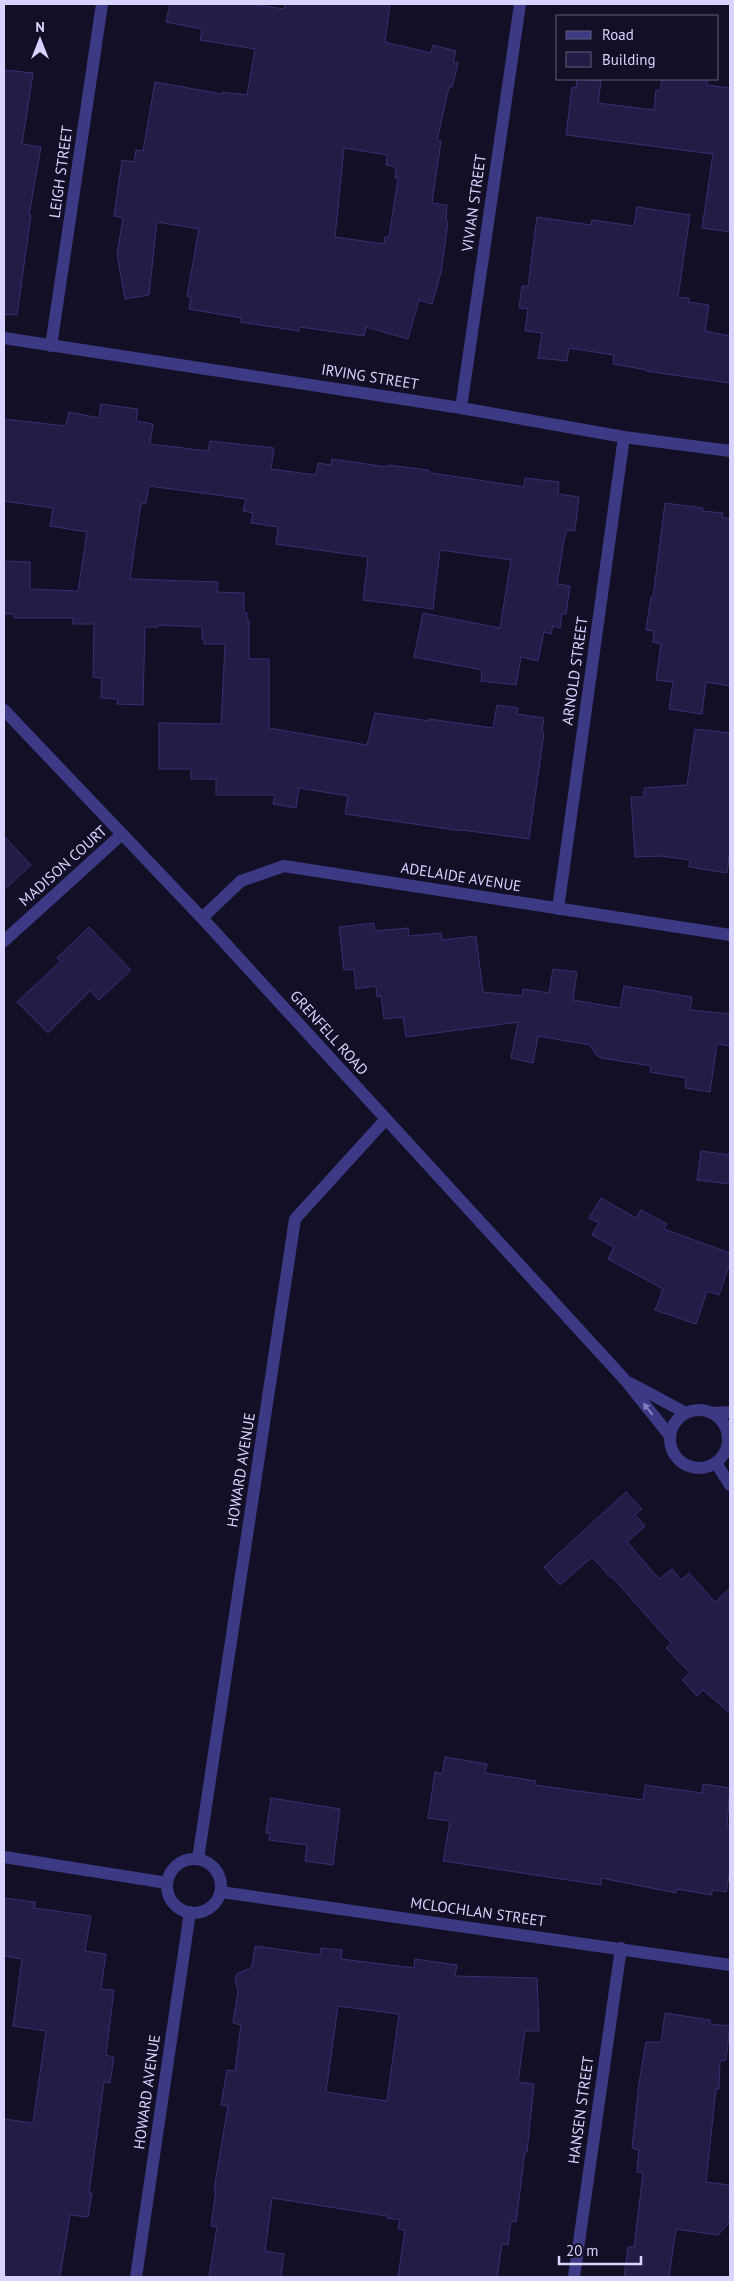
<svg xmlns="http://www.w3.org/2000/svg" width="734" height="2281" font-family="'PT Sans',sans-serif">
<rect width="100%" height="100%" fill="#130f26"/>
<!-- building -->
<path fill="#241b47" stroke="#3b2d73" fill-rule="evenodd" d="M 170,4 L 250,4 L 284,9 L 285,4 L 390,4 L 385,42 L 431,53 L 433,45 L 456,51 L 453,62 L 458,63 L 452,87 L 449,87 L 437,140 L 441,141 L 432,203 L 447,205 L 446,221 L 448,222 L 441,273 L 432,304 L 419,300 L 408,339 L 366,327 L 364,336 L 300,327 L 299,331 L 240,322 L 241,318 L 189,309 L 191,297 L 187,296 L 199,229 L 157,222 L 149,295 L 125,299 L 117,254 L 123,218 L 114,216 L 122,160 L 134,162 L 136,150 L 143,151 L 155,82 L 222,94 L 222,92 L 247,95 L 255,49 L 200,40 L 202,29 L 166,22 ZM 344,148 L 387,155 L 386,165 L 396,167 L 395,178 L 398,178 L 389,237 L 385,237 L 384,244 L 335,237 Z
M 4,70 L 33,73 L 22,144 L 41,147 L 29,215 L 31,215 L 17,315 L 4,314 Z
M 577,79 L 601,81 L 598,103 L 654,110 L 656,90 L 660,91 L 662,79 L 708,79 L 707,85 L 730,88 L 730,232 L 702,228 L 713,154 L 566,135 L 572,87 L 576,88 Z
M 637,207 L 690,215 L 678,297 L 689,298 L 688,302 L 709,305 L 705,331 L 730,336 L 730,383 L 646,371 L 647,370 L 613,364 L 614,355 L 569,348 L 567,361 L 538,358 L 542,333 L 525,331 L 528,309 L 519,308 L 522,286 L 528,286 L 537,217 L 591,225 L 592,220 L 634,226 Z
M 101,404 L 138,409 L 136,421 L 153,424 L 150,444 L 208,451 L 210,441 L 274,448 L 271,469 L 316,475 L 318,463 L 331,465 L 332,459 L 387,467 L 388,465 L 428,470 L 432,473 L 524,487 L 525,478 L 559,482 L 558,494 L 579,497 L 575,531 L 567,530 L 564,540 L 557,584 L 570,586 L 566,614 L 562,614 L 560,628 L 553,626 L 551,634 L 544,632 L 538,661 L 521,657 L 516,685 L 481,681 L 482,670 L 414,657 L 423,613 L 500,628 L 511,560 L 440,550 L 433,609 L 363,600 L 368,557 L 276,544 L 278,527 L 251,523 L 253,513 L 243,511 L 246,499 L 149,486 L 146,503 L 141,504 L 130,579 L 218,582 L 217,592 L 244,593 L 244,612 L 247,613 L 247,620 L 249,620 L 249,659 L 269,659 L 269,728 L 367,745 L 375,713 L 429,721 L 429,719 L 493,728 L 497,705 L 518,708 L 517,714 L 544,718 L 542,732 L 544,733 L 529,839 L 462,830 L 462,831 L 345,814 L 348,796 L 299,788 L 296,808 L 273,804 L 275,795 L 216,795 L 216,779 L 191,779 L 191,769 L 159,769 L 159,723 L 221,724 L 225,644 L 204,644 L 204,640 L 202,639 L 202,627 L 158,625 L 158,627 L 145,627 L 143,705 L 117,704 L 118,699 L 101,698 L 102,678 L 93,677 L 94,624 L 73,624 L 73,618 L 14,618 L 14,614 L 4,614 L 4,561 L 30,562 L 30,589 L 78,591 L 87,532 L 50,526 L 53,508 L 4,501 L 4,419 L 66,426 L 69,412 L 99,418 Z
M 665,503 L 703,508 L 702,511 L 723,513 L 722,518 L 730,518 L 730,686 L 706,682 L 702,714 L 669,709 L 673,682 L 656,680 L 661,644 L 653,642 L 654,631 L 646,630 L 651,597 L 653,597 Z
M 695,729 L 730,733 L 730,850 L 727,873 L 689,867 L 690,860 L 661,856 L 635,857 L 631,797 L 644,797 L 644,788 L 687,785 Z
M 4,836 L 31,865 L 4,890 Z
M 374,923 L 375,931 L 408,928 L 409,936 L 441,933 L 442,940 L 476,936 L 483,992 L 522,996 L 523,989 L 549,993 L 553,969 L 577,972 L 573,1000 L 620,1008 L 624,986 L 692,997 L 690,1010 L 730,1014 L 730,1046 L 717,1044 L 710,1092 L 685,1088 L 686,1078 L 650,1072 L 651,1066 L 602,1058 L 597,1056 L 590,1045 L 538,1036 L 533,1063 L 511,1058 L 518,1022 L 406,1037 L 403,1017 L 384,1019 L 381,996 L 377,997 L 376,986 L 356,989 L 354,969 L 344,970 L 339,927 Z
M 89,927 L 131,970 L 99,1000 L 90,991 L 48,1033 L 17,1002 L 61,961 L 57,958 Z
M 701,1151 L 730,1155 L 730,1184 L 697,1180 Z
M 601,1198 L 636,1218 L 641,1210 L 667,1224 L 664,1229 L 730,1253 L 730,1263 L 719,1295 L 707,1291 L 696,1324 L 655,1310 L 663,1289 L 608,1259 L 614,1247 L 592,1235 L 599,1223 L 589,1218 Z
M 626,1492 L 642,1509 L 635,1515 L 645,1526 L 627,1542 L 659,1579 L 672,1569 L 681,1580 L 689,1573 L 715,1602 L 730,1588 L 730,1713 L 703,1690 L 697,1696 L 682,1680 L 690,1673 L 666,1648 L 671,1643 L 612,1577 L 611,1578 L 592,1557 L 560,1585 L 544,1567 Z
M 445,1757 L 487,1764 L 485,1773 L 536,1781 L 535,1785 L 643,1800 L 645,1785 L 702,1793 L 703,1784 L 730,1788 L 727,1826 L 730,1827 L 730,1871 L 726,1892 L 712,1890 L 712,1895 L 677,1889 L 676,1893 L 601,1878 L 601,1885 L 443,1861 L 450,1821 L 428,1818 L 435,1772 L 442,1774 Z
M 271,1798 L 340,1809 L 333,1865 L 305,1861 L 307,1845 L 269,1840 L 270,1833 L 266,1833 Z
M 4,1898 L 35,1902 L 34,1908 L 91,1916 L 85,1951 L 106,1954 L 101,1989 L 114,1990 L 106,2055 L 114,2057 L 110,2083 L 104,2082 L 89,2193 L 92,2193 L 88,2217 L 70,2215 L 60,2277 L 4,2277 L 4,2119 L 33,2123 L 46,2031 L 13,2026 L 22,1959 L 4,1956 Z
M 255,1946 L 320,1955 L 321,1948 L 342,1950 L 341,1959 L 414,1968 L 415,1959 L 457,1965 L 455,1976 L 537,1978 L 539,2031 L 525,2031 L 518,2082 L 534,2084 L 527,2152 L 525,2152 L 516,2222 L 511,2221 L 508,2245 L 502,2244 L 497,2277 L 398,2277 L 405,2230 L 398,2229 L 400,2220 L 387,2218 L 387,2216 L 272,2198 L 265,2251 L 284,2254 L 281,2277 L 209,2277 L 217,2227 L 211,2226 L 216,2190 L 214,2190 L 228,2106 L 221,2105 L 227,2070 L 235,2071 L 241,2025 L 233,2023 L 238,1991 L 235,1980 L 237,1974 L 252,1967 ZM 338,2006 L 399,2014 L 387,2101 L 326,2092 Z
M 665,2013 L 710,2020 L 710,2024 L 730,2026 L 726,2060 L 720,2061 L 719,2089 L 716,2089 L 706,2182 L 730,2185 L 730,2222 L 718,2235 L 676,2229 L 669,2277 L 624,2277 L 628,2247 L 634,2247 L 643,2173 L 637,2172 L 639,2150 L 632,2148 L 639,2083 L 646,2042 L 661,2042 Z"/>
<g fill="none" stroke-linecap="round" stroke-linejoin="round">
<!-- minor -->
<path stroke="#3d3a85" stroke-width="12" d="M 4,338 L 461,408 L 624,437 L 730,451
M 51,346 L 102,4
M 461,408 L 520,4
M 4,710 L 202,918 L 626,1381 L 670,1436
M 558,909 L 624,437
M 202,918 L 241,881 L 284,866 L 730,935
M 4,941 L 121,835
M 630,1383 L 686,1413
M670 1439a29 29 0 1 1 58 0a29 29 0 1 1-58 0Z
M 712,1413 L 730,1412
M 716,1463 L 730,1485
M 4,1857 L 167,1883
M 198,1859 L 295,1219 L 386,1119
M167 1886a27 27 0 1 1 54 0a27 27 0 1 1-54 0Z
M 221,1892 L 730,1965
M 136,2277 L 190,1912
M 574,2277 L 621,1948"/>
</g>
<!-- one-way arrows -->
<defs><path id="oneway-solid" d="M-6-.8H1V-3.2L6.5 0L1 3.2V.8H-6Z" transform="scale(1.25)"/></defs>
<use fill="#837fbc" href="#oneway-solid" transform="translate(648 1409) rotate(-129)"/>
<g text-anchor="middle" stroke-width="4" stroke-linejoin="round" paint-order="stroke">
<!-- street labels -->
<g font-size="15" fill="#d9d4ff" stroke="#130f26">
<text transform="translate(61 172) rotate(-82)" y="5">LEIGH STREET</text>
<text transform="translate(474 203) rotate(-82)" y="5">VIVIAN STREET</text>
<text transform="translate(370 377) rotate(9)" y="5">IRVING STREET</text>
<text transform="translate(575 671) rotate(-82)" y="5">ARNOLD STREET</text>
<text transform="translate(63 866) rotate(-42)" y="5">MADISON COURT</text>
<text transform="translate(461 877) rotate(9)" y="5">ADELAIDE AVENUE</text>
<text transform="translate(329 1033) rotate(48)" y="5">GRENFELL ROAD</text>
<text transform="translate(241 1470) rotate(-81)" y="5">HOWARD AVENUE</text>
<text transform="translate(478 1912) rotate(8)" y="5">MCLOCHLAN STREET</text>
<text transform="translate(147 2092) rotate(-82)" y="5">HOWARD AVENUE</text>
<text transform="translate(581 2110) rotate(-82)" y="5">HANSEN STREET</text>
</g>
</g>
<!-- border -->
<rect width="734" height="2281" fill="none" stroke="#d9d4ff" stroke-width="10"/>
<!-- legend -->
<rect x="556" y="15" width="162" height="65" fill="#130f26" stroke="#625e7d"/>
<rect x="566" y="31" width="25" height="8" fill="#3d3a85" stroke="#625e7d"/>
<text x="602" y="40" font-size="15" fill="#d9d4ff">Road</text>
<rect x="566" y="52" width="25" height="15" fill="#241b47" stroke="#625e7d"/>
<text x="602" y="65" font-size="15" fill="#d9d4ff">Building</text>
<!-- north arrow -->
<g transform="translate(40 40)" stroke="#130f26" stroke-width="4" paint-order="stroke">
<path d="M0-4L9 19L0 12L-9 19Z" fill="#d9d4ff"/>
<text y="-8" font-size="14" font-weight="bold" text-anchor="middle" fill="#d9d4ff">N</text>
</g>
<!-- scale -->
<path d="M559 2256v8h82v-8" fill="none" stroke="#d9d4ff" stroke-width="2.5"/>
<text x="566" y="2256" font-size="15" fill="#d9d4ff" stroke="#130f26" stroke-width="4" paint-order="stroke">20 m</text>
</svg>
